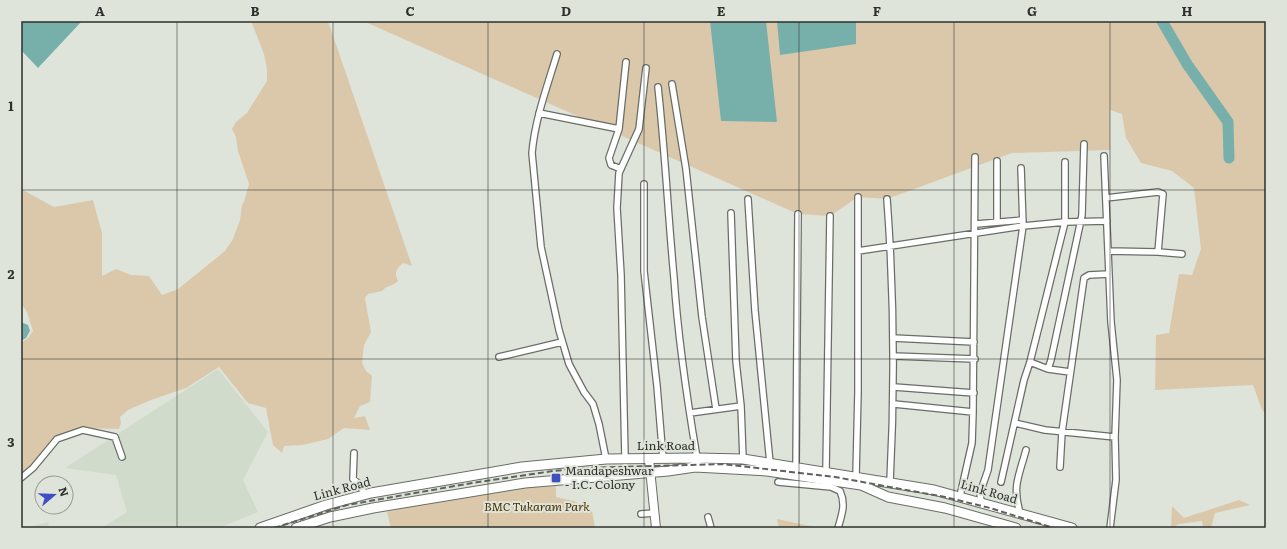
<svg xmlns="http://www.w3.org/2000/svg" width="1287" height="549" font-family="Literata,serif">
<rect width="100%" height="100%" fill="#dee4da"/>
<!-- built -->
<path fill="#d1dbcb" d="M 218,369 L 268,432 L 243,480 L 258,512 L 219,528 L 101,528 L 127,512 L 116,475 L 65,468 Z
M 48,522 L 49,528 L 23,528 L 24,528 Z"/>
<!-- green -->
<path fill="#dbc8ab" d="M 251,21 L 328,21 L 412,266 L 403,263 C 396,269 394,272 398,281 C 394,286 387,285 382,291 L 368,294 L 365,298 L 371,332 L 364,345 L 362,363 L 366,371 L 372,376 L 370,402 L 360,406 L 354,418 L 365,416 L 370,430 L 344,428 L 328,439 L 303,445 L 284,446 L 282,453 L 273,445 L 266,408 L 248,403 L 219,367 L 186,388 L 151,400 L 128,410 L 120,417 L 121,423 L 119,429 L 82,428 L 55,438 L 31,468 L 21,476 L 21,343 L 28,338 L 33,331 L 27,312 L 21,303 L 21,189 L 54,207 L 93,200 L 102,233 L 102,276 L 116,269 L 131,275 L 149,276 L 162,295 L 178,289 L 225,251 L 233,239 L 240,220 L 242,205 L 244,202 L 249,184 L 238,151 L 236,137 L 232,129 L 236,122 L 247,113 L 267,81 L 267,69 L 264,54 Z
M 363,21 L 1266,21 L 1266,414 L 1262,410 L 1253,385 L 1155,390 L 1156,335 L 1169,333 L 1179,274 L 1192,275 L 1201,249 L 1194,188 L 1172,171 L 1141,163 L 1126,138 L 1122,114 L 1110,110 L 1110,150 L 1012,153 L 887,199 L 858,197 L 830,216 L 798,214 Z
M 556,484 L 556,497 L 574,501 L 592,510 L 595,528 L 391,528 L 387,512 L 452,497 Z
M 1239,500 L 1250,505 L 1215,513 L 1211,528 L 1203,528 L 1202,521 L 1179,524 L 1171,528 L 1172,506 L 1184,518 Z
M 777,519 L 820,528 L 826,528 L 779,528 Z"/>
<!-- water -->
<path fill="#77b0ab" d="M 21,21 L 82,21 L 38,68 L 21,50 Z
M 710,21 L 766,21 L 777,122 L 721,121 Z
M 777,21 L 856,21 L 856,44 L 780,55 Z
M 21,322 L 28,325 L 30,331 L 26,338 L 21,341 Z"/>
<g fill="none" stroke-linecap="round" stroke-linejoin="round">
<!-- river -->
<path stroke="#77b0ab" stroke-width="11" d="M 1162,21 L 1187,64 L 1228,122 L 1229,158"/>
<defs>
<path id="street" d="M 557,54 C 547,87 535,119 532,153 L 541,247 L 559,330 L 569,364 L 584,392 L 593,404 L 599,424 L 606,459
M 672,84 L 686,169 L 702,317 L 716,409
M 658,87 C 665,151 668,214 674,278 C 678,338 687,399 697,458
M 539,113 L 619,129
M 1104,156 L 1111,322 L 1117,380 L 1115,437 L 1116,480 L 1110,528
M 1021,168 L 1023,226 L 1065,222 L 1107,221
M 621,169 L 611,165 L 609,158 L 619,129 L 626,62
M 644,184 L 644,271 L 657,386 L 663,459
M 1106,198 L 1158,192 L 1163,194 L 1158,252
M 748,199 L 755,311 L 770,463
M 887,199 C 894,293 895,388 890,482
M 731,213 L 736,361 L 741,406 L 743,459
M 997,221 L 997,161
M 976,224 L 1023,220
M 858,251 L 1023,226 L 988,470 L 980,493 L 981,502
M 1108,251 L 1158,252 L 1182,254
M 893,338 L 974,342
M 893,356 L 975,359
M 499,357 L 562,342
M 1030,362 L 1048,369 L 1051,360 L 1082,215 L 1084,144
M 1048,369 L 1070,372
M 894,387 L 974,393
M 894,404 L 973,412
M 690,413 L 741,406
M 1015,423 L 1045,430 L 1115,437
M 354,453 L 353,479 L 358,483 L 366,495
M 625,458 L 621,275 L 617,208 L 619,173 L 639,129 L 646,68
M 796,467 L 798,214
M 1060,467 L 1062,432 L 1084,278 L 1089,275 L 1109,274
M 826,471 L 830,216
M 856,476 L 858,392 L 858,197
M 21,478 L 33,468 L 57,439 L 83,430 L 115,437 L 122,457
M 778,482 L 831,487 L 840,491 C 846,504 842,514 838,528
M 1001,482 L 1024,380 L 1030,362 L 1065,222 L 1065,162
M 960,496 L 972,443 L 973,412 L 975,157
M 1020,513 C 1012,486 1019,476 1026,450
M 641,514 L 655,513
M 708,517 L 711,528"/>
<path id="secondary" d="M 649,459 L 656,528"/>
<path id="primary" d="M 260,528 L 326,505 L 371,493 L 522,467 L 606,459 L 697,458 L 743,459 L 934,490 L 1072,528
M 296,528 L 330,517 L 373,508 L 525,483 L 668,471 L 695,467 L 767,471 L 861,485 L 888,497 L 945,508 L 1016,528"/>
</defs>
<!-- street casing -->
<use href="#street" stroke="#686e66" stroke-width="8"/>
<!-- secondary casing -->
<use href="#secondary" stroke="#686e66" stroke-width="10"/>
<!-- primary casing -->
<use href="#primary" stroke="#686e66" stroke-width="11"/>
<!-- street -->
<use href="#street" stroke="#fff" stroke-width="5.5"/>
<!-- secondary -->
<use href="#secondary" stroke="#fff" stroke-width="8"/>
<!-- primary -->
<use href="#primary" stroke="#fff" stroke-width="9"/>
<!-- rail -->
<path stroke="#5f625d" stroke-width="2" stroke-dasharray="6 3" stroke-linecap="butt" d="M 274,528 L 347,505 L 472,483 L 553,471 L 584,468 L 722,464 L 835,477 L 945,497 L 990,508 L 1054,528"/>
</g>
<!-- grid -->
<path fill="none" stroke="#2e302d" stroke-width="1" stroke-opacity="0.55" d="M 177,21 L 177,528M 333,21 L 333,528M 488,21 L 488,528M 644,21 L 644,528M 799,21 L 799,528M 954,21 L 954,528M 1110,21 L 1110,528M 21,190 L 1266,190M 21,359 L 1266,359"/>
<!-- markers -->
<rect fill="#3f4ec1" stroke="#dee4da" stroke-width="1.5" x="551" y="473" width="10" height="10" rx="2"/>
<g text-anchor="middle" stroke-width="4" stroke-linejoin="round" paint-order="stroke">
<!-- street labels -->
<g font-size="12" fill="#2e302d" stroke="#dee4da">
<text x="666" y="450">Link Road</text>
<text transform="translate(342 489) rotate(-15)" y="4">Link Road</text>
<text transform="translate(989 492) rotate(16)" y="4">Link Road</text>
</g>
<!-- poi labels -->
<g font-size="12" fill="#2e302d" stroke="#dee4da" text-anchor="start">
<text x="565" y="475">Mandapeshwar<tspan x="565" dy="14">- I.C. Colony</tspan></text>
</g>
<!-- park labels -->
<g font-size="12" font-style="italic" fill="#4c3200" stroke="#dee4da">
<text x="537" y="511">BMC Tukaram Park</text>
</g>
</g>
<!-- border -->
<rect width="1287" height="549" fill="none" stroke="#dee4da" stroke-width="44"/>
<!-- north arrow -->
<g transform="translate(54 495) rotate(71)"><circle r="19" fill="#dee4da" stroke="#989c95"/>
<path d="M0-3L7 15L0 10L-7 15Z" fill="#3f4ec1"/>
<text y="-6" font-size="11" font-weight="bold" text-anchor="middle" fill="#2e302d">N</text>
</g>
<rect x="22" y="22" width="1243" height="505" fill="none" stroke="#2e302d" stroke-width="1.5"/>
<g font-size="13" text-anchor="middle" font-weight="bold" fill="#2e302d">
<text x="100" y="16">A</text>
<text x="255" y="16">B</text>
<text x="410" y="16">C</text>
<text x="566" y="16">D</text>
<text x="721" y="16">E</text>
<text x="877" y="16">F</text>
<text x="1032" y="16">G</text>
<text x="1187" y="16">H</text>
<text x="11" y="111">1</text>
<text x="11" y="279">2</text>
<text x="11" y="447">3</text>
</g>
</svg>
